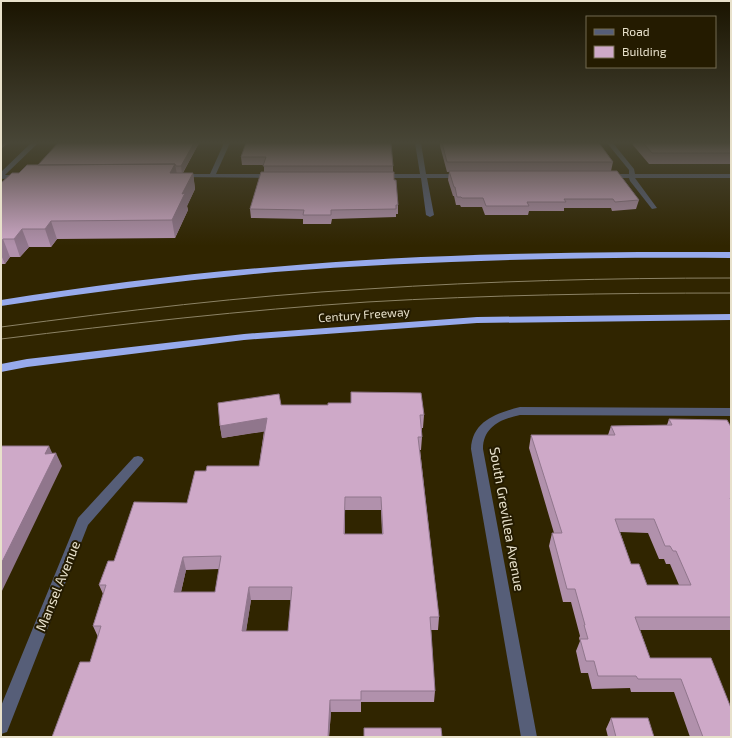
<svg xmlns="http://www.w3.org/2000/svg" width="732" height="738" font-family="'Exo 2',sans-serif">
<rect width="100%" height="100%" fill="#302500"/>
<g fill="none" stroke-linecap="round" stroke-linejoin="round">
<!-- minor -->
<path fill="#565e78" fill-rule="evenodd" d="M 31,143 L 38,143 L 5,175 L 21,175 L 23,176 L 23,178 L 1,179 L 1,172 Z
M 224,143 L 230,143 L 216,174 L 273,174 L 276,176 L 273,178 L 179,177 L 179,175 L 181,174 L 210,174 Z
M 415,143 L 421,143 L 426,174 L 461,174 L 464,176 L 461,178 L 427,178 L 434,215 L 430,217 L 426,215 L 421,178 L 381,178 L 378,176 L 381,174 L 420,174 Z
M 607,143 L 613,143 L 634,169 L 635,174 L 731,174 L 731,178 L 635,178 L 657,208 L 652,209 L 630,181 L 629,178 L 609,178 L 606,176 L 609,174 L 629,174 L 629,170 Z
M 520,407 L 731,408 L 731,416 L 520,415 C 501,419 483,427 483,449 L 537,737 L 521,737 L 471,449 C 472,421 497,413 520,407 Z
M 138,456 L 142,457 L 144,460 L 142,463 L 88,525 L 7,732 L 1,734 L 1,706 L 78,518 L 134,457 Z"/>
<!-- motorway -->
<path fill="#97aaec" fill-rule="evenodd" d="M 639,252 L 731,252 L 731,258 C 579,257 427,260 275,272 C 183,280 92,292 1,306 L 1,300 C 91,286 182,274 273,267 C 395,256 517,253 639,252 Z
M 731,314 L 731,320 L 477,323 L 244,340 L 27,367 L 1,372 L 1,364 L 27,359 L 244,334 L 477,317 Z"/>
<!-- tram -->
<path stroke="#8c8365" stroke-width="1" d="M 1,327 C 123,311 244,296 367,289 C 488,281 609,278 731,278
M 1,339 C 123,324 245,310 367,302 C 488,295 609,293 731,293"/>
</g>
<!-- wall -->
<path fill="#b191ac" fill-rule="evenodd" d="M 199,143 L 183,173 L 193,173 L 195,189 L 187,206 L 188,210 L 175,238 L 57,239 L 51,247 L 29,247 L 20,257 L 10,257 L 5,264 L 1,264 L 1,183 L 19,173 Z
M 246,143 L 393,166 L 393,172 L 398,205 L 398,214 L 396,214 L 396,217 L 332,219 L 331,224 L 303,224 L 303,219 L 251,218 L 250,209 L 264,172 L 264,165 L 242,165 L 241,157 Z
M 440,143 L 599,143 L 613,162 L 611,171 L 639,200 L 636,209 L 612,211 L 611,208 L 564,208 L 564,211 L 529,211 L 528,215 L 485,215 L 482,207 L 461,207 L 460,205 L 456,205 L 454,196 L 453,196 L 448,180 L 449,172 L 447,172 L 440,146 Z
M 633,143 L 731,143 L 731,164 L 649,164 L 632,144 Z
M 281,405 L 424,415 L 423,428 L 422,428 L 422,437 L 421,450 L 420,450 L 439,617 L 438,630 L 431,630 L 435,691 L 434,702 L 361,702 L 361,712 L 331,712 L 329,737 L 52,737 L 90,662 L 98,637 L 93,626 L 103,594 L 99,585 L 114,561 L 187,503 L 206,471 L 259,466 L 264,431 L 222,438 L 220,426 ZM 345,510 L 381,510 L 382,534 L 345,534 ZM 219,569 L 215,592 L 181,592 L 186,570 ZM 251,600 L 291,600 L 288,631 L 246,631 Z
M 669,419 L 731,427 L 731,630 L 640,630 L 650,658 L 711,658 L 731,737 L 690,737 L 674,692 L 631,692 L 630,688 L 592,689 L 588,673 L 581,673 L 576,651 L 580,641 L 579,638 L 580,636 L 571,602 L 563,602 L 549,546 L 552,533 L 554,533 L 529,448 L 531,435 L 608,435 L 611,426 L 667,425 ZM 620,532 L 648,533 L 659,559 L 664,559 L 666,564 L 670,564 L 679,585 L 647,585 L 631,564 Z
M 611,718 L 654,737 L 608,737 L 606,729 Z"/>
<!-- shaded-wall -->
<path fill="#90768c" d="M 1,143 L 8,143 L 1,149 Z
M 194,143 L 199,143 L 182,174 L 181,166 Z
M 175,164 L 178,180 L 170,173 Z
M 193,173 L 195,189 L 187,206 L 188,210 L 175,238 L 172,220 L 182,194 Z
M 51,221 L 57,239 L 51,247 L 45,229 Z
M 22,229 L 29,247 L 20,257 L 14,239 Z
M 3,239 L 10,257 L 5,264 L 1,255 L 1,242 Z
M 267,418 L 268,431 L 222,438 L 220,426 Z
M 49,446 L 54,457 L 56,453 L 62,466 L 1,593 L 1,564 L 45,454 Z
M 345,497 L 345,510 L 344,547 L 344,534 Z
M 183,557 L 186,570 L 178,605 L 174,592 Z
M 249,587 L 251,600 L 244,644 L 242,631 Z
M 330,700 L 331,712 L 329,737 L 328,737 Z"/>
<!-- building -->
<path fill="#cea9c8" stroke="#90768c" fill-rule="evenodd" d="M 58,143 L 194,143 L 181,166 L 176,166 L 175,164 L 38,165 Z
M 246,143 L 391,143 L 393,166 L 263,166 L 266,157 L 241,157 Z
M 442,143 L 599,143 L 613,162 L 447,162 Z
M 643,143 L 731,143 L 731,153 L 652,153 Z
M 175,164 L 170,173 L 193,173 L 182,194 L 185,193 L 172,220 L 51,221 L 45,229 L 22,229 L 14,239 L 3,239 L 1,242 L 1,183 L 12,173 L 19,173 L 27,165 Z
M 449,171 L 617,171 L 639,200 L 615,202 L 613,199 L 564,199 L 566,202 L 527,202 L 529,206 L 486,206 L 483,198 L 462,198 L 461,197 L 457,197 L 455,187 L 454,187 Z
M 261,172 L 394,172 L 394,180 L 396,180 L 398,205 L 396,205 L 396,209 L 331,210 L 331,215 L 303,215 L 304,210 L 250,209 Z
M 351,392 L 421,393 L 424,415 L 420,415 L 422,437 L 418,437 L 439,617 L 430,617 L 435,691 L 361,691 L 361,700 L 330,700 L 328,737 L 52,737 L 80,662 L 90,662 L 101,626 L 93,626 L 106,585 L 99,585 L 108,561 L 114,561 L 134,502 L 187,503 L 195,471 L 206,471 L 207,466 L 259,466 L 267,418 L 220,426 L 218,403 L 279,394 L 281,405 L 328,405 L 328,403 L 351,403 ZM 345,497 L 381,497 L 383,534 L 344,534 ZM 221,556 L 215,592 L 174,592 L 183,557 ZM 249,587 L 292,587 L 288,631 L 242,631 Z
M 669,419 L 727,420 L 731,427 L 731,498 L 730,498 L 731,500 L 731,617 L 635,617 L 650,658 L 711,658 L 731,708 L 731,737 L 703,737 L 681,679 L 638,679 L 636,676 L 598,676 L 594,661 L 586,661 L 580,639 L 588,639 L 584,625 L 585,625 L 575,589 L 567,589 L 552,533 L 562,533 L 531,435 L 615,435 L 611,426 L 672,425 ZM 615,519 L 654,519 L 665,546 L 670,546 L 673,551 L 676,551 L 691,585 L 647,585 L 639,564 L 631,564 Z
M 1,446 L 49,446 L 45,454 L 56,453 L 1,564 Z
M 611,718 L 648,718 L 654,737 L 616,737 Z
M 364,728 L 441,728 L 442,737 L 364,737 Z"/>
<!-- sky -->
<linearGradient id="sky" x2="0" y2="1"><stop stop-color="#1a1400"/><stop offset="0.58" stop-color="#484637"/><stop offset="1" stop-color="#484637" stop-opacity="0"/></linearGradient>
<rect width="732" height="246" fill="url(#sky)"/>
<g text-anchor="middle" stroke-width="4" stroke-linejoin="round" paint-order="stroke">
<!-- street labels -->
<g font-size="12" fill="#e8e1cb" stroke="#241b00">
<text transform="translate(364 315) rotate(-4)" y="4">Century Freeway</text>
</g>
<!-- near-street labels -->
<g font-size="14" fill="#e8e1cb" stroke="#241b00">
<text transform="translate(507 519) rotate(80)" y="5">South Grevillea Avenue</text>
<text transform="translate(58 586) rotate(-68)" y="5">Mansel Avenue</text>
</g>
</g>
<!-- border -->
<rect width="732" height="738" fill="none" stroke="#e8e1cb" stroke-width="4"/>
<!-- legend -->
<rect x="586" y="16" width="130" height="52" fill="#241b00" stroke="#726a51"/>
<rect x="594" y="29" width="20" height="6" fill="#565e78" stroke="#726a51"/>
<text x="622" y="36" font-size="12" fill="#e8e1cb">Road</text>
<rect x="594" y="46" width="20" height="12" fill="#cea9c8" stroke="#726a51"/>
<text x="622" y="56" font-size="12" fill="#e8e1cb">Building</text>
</svg>
